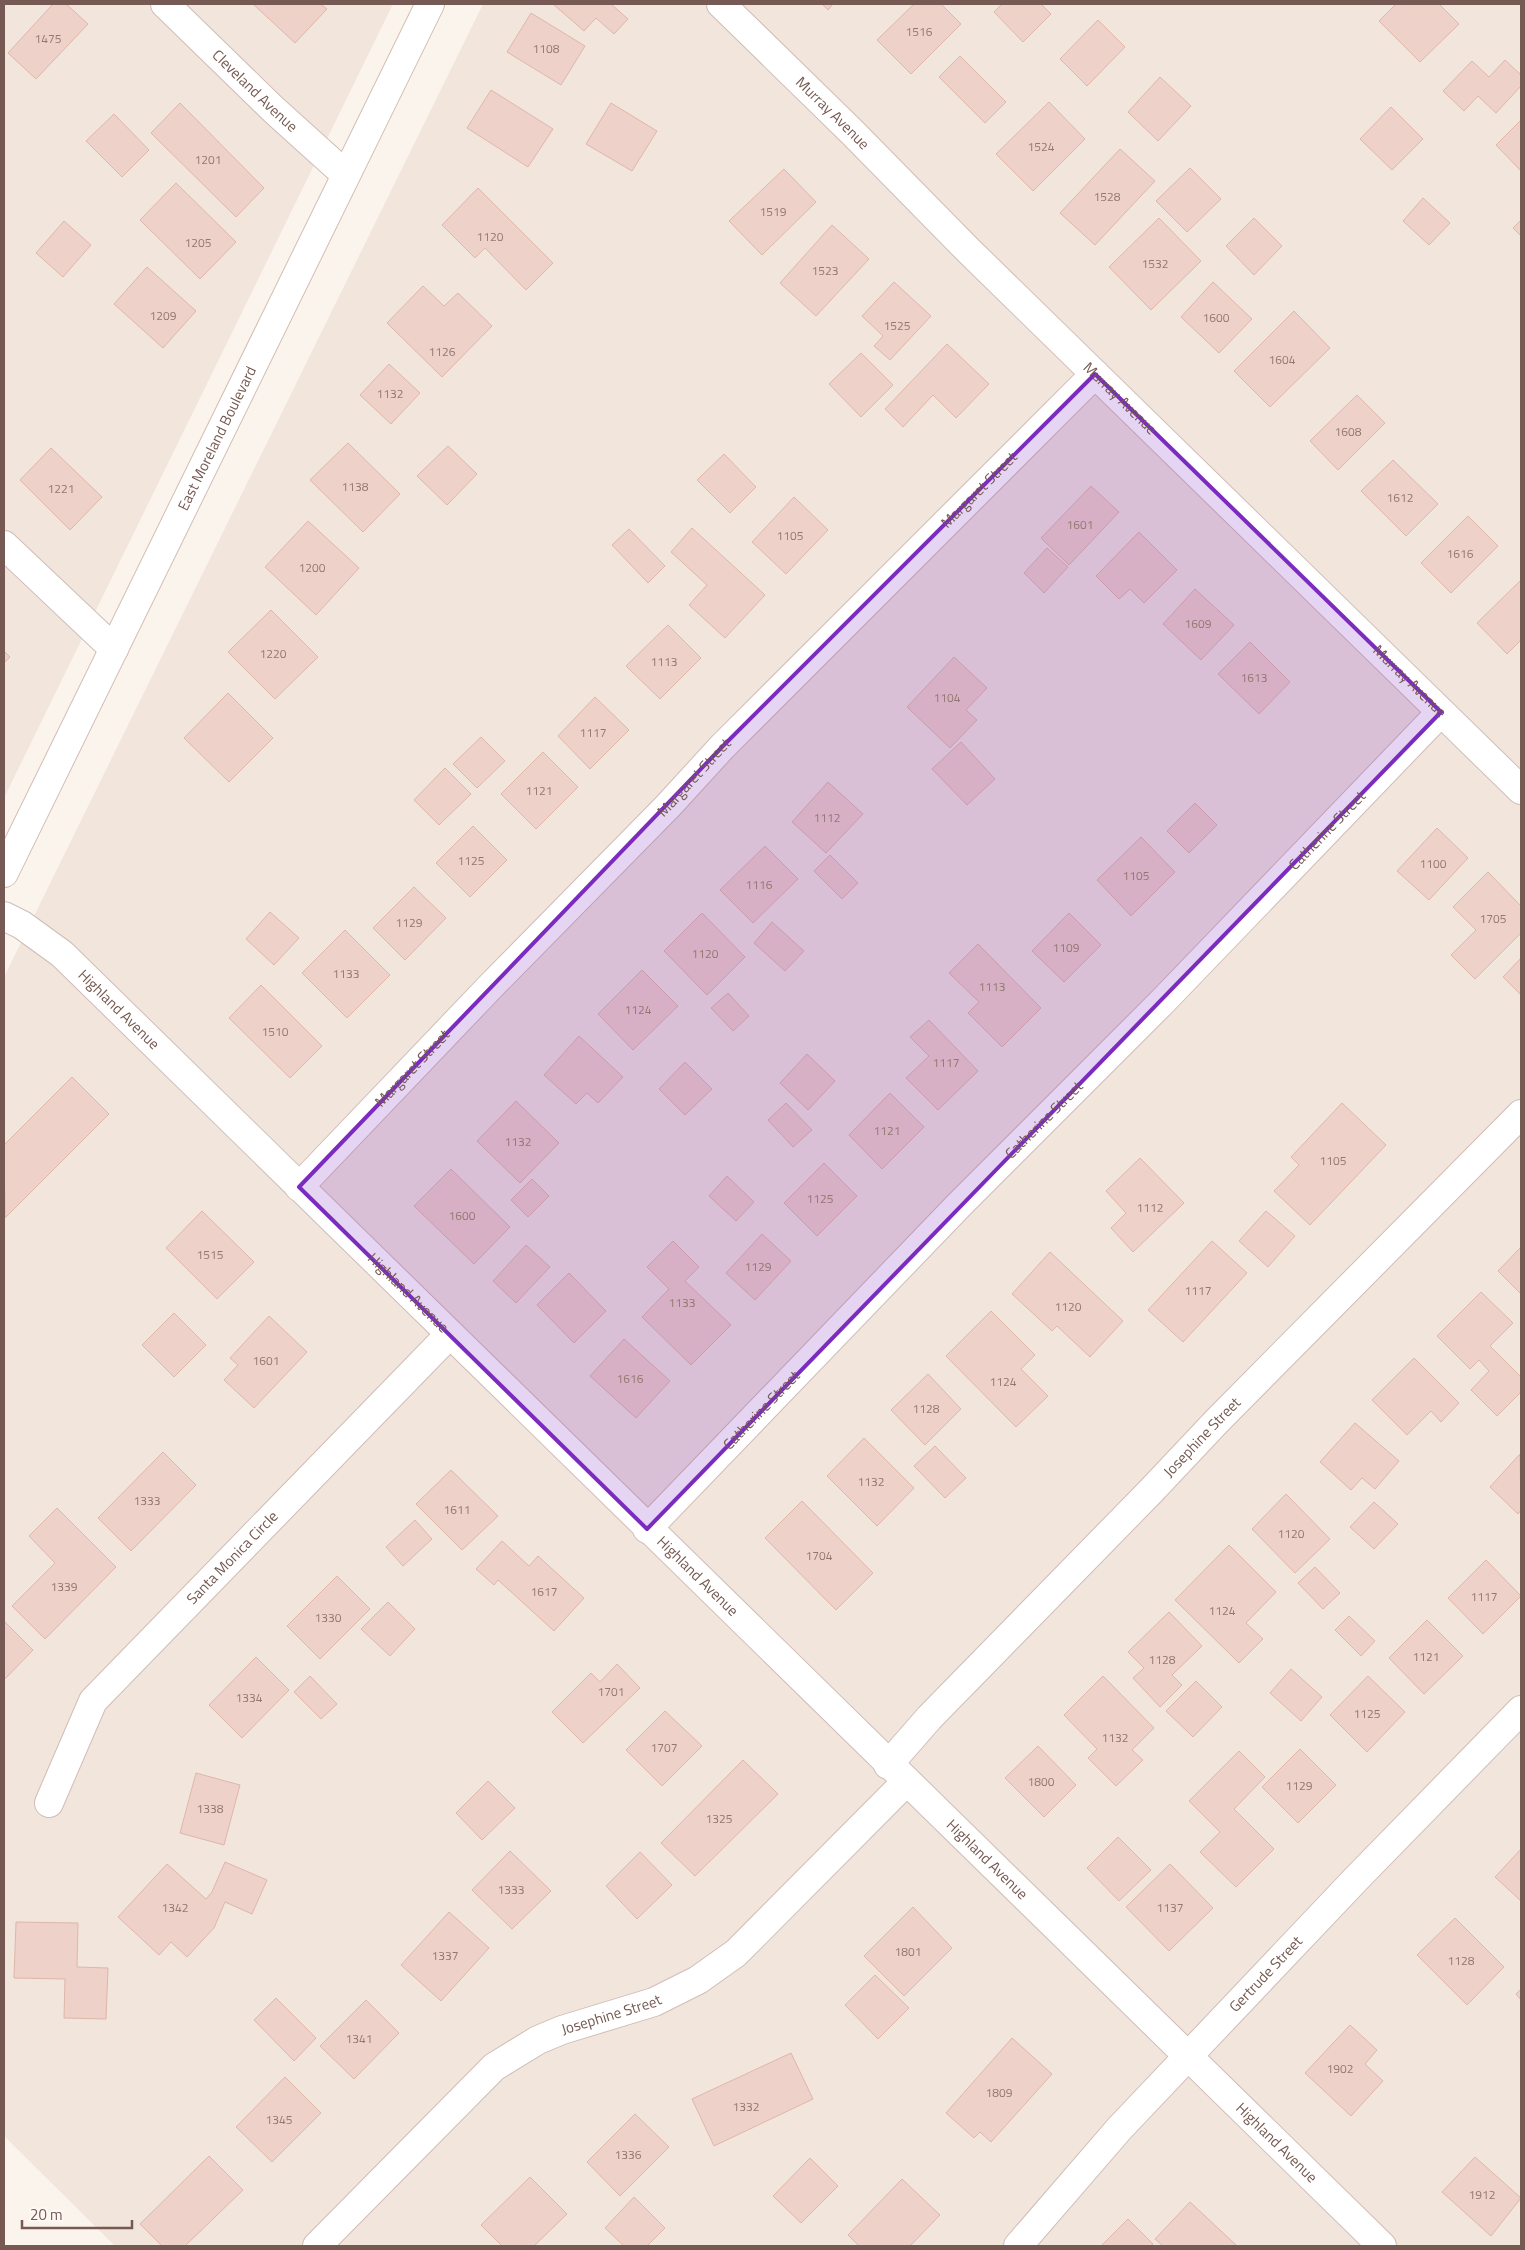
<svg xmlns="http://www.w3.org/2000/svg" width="1525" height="2250" font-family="'Titillium Web',sans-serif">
<rect width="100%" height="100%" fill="#fbf4ed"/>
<!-- residential -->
<path fill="#f2e5dc" d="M 4,4 L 393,4 L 4,798 Z
M 483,4 L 1521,4 L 1521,2246 L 115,2246 L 4,2136 L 4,977 Z"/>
<!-- building -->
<path fill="#eed1c8" stroke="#dfb6aa" d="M 53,4 L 66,4 L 88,24 L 36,79 L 8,53 Z
M 253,4 L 320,4 L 327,9 L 295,43 Z
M 553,4 L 611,4 L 628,19 L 614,34 L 596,18 L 584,31 Z
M 822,4 L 833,4 L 828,10 Z
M 914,4 L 941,4 L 961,24 L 911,74 L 877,40 Z
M 1002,4 L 1041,4 L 1051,14 L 1023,42 L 994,12 Z
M 1396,4 L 1439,4 L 1459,24 L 1420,62 L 1379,21 Z
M 531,13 L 585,46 L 561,85 L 507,52 Z
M 1098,20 L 1125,47 L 1087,86 L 1060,59 Z
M 960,56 L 1006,102 L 985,123 L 939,77 Z
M 1505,60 L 1521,75 L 1521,86 L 1496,113 L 1478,96 L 1464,111 L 1443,91 L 1472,61 L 1489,77 Z
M 1160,77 L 1191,106 L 1158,141 L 1128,112 Z
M 491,90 L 553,129 L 528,167 L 467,128 Z
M 1049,102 L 1085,139 L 1033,191 L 996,154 Z
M 180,103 L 264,188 L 236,217 L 151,133 Z
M 611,103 L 657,131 L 632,171 L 586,144 Z
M 1391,107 L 1423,139 L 1392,170 L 1360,139 Z
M 114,114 L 149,150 L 122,177 L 86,141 Z
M 1521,120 L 1521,171 L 1496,145 Z
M 1120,149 L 1155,181 L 1095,245 L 1060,213 Z
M 1190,168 L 1221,199 L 1187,232 L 1156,201 Z
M 784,169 L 816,202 L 762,255 L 729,221 Z
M 176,183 L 236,242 L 200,279 L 140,220 Z
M 478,188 L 553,263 L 526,290 L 485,248 L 475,258 L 442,225 Z
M 1423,198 L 1450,223 L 1429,245 L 1403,221 Z
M 1159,218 L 1201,261 L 1151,310 L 1109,267 Z
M 1254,218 L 1282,246 L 1254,275 L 1226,246 Z
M 1521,220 L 1521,236 L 1513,228 Z
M 64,221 L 91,245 L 63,277 L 36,253 Z
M 832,225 L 869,259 L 816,316 L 780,283 Z
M 147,267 L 196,311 L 163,348 L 114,304 Z
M 894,282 L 931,316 L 890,360 L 874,346 L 883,336 L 862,316 Z
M 1213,282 L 1252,319 L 1219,353 L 1181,317 Z
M 423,286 L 444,306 L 458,293 L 492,326 L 442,377 L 387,323 Z
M 1294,311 L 1330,348 L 1270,407 L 1234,371 Z
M 947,344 L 989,384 L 956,418 L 933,395 L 903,427 L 885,409 Z
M 861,353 L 893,385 L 861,417 L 829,384 Z
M 389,364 L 420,393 L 391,424 L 360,395 Z
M 1357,395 L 1385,423 L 1338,470 L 1310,441 Z
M 348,443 L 400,494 L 363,532 L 310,480 Z
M 448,446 L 477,474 L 447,505 L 417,476 Z
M 51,448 L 102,497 L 70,530 L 20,480 Z
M 724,454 L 756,487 L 730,513 L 697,480 Z
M 1393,460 L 1438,504 L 1406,536 L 1361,491 Z
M 1091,486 L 1119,512 L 1069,565 L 1041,538 Z
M 794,497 L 828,530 L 786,574 L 752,542 Z
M 1468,516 L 1498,546 L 1451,593 L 1421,563 Z
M 308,521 L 359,568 L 316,615 L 265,567 Z
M 692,528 L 765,595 L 725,638 L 689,605 L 707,585 L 671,552 Z
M 629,529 L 665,566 L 648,583 L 612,545 Z
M 1139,532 L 1177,570 L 1144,603 L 1130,589 L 1119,599 L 1096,576 Z
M 1047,548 L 1068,567 L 1044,593 L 1024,573 Z
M 1521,580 L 1521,640 L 1507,654 L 1477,623 Z
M 1195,589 L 1234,625 L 1201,660 L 1163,624 Z
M 271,610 L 318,657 L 275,699 L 228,652 Z
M 668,625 L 701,658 L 660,699 L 626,666 Z
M 1250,642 L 1290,682 L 1259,714 L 1218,674 Z
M 4,651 L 10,657 L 4,663 Z
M 954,657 L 987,688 L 966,710 L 977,720 L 950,748 L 907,707 Z
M 228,693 L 273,738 L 229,782 L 184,738 Z
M 595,697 L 629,730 L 590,769 L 558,736 Z
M 481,737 L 505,761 L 477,788 L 453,764 Z
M 961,742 L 995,779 L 967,805 L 932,769 Z
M 543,752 L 578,787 L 536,829 L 501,794 Z
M 445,768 L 471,794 L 439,825 L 414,800 Z
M 828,782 L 863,814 L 826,853 L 792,822 Z
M 1195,803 L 1217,825 L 1189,853 L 1167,831 Z
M 473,826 L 507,860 L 470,897 L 436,863 Z
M 1437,828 L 1468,858 L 1429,900 L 1397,871 Z
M 1141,837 L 1175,872 L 1131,916 L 1097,880 Z
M 765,846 L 798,879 L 753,923 L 720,890 Z
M 830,855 L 858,883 L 842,899 L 814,871 Z
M 1488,872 L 1521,906 L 1521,933 L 1475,979 L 1451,955 L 1476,930 L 1453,907 Z
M 414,887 L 446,918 L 405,960 L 373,928 Z
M 270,912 L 299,938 L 274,965 L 246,939 Z
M 702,913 L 745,957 L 707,995 L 664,951 Z
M 1069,913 L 1101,945 L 1064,982 L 1032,951 Z
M 772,922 L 804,951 L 785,971 L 754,943 Z
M 345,930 L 390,975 L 347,1018 L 302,973 Z
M 978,944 L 1041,1008 L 1002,1047 L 968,1013 L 979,1002 L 949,973 Z
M 1521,958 L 1521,995 L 1503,977 Z
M 642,970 L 678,1006 L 633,1050 L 598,1014 Z
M 261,985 L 322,1046 L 290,1078 L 229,1018 Z
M 728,993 L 749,1016 L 733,1031 L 711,1008 Z
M 929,1020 L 978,1071 L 938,1110 L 906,1078 L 929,1056 L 910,1037 Z
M 579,1036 L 623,1077 L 598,1103 L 587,1093 L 576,1104 L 544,1075 Z
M 807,1054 L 835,1081 L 808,1110 L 780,1083 Z
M 685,1062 L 712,1089 L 685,1115 L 659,1089 Z
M 72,1077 L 109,1114 L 5,1218 L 4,1145 Z
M 890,1093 L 924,1127 L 882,1169 L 849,1135 Z
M 516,1101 L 559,1143 L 520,1183 L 477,1141 Z
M 786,1103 L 812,1130 L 793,1147 L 768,1120 Z
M 1342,1103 L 1386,1145 L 1310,1225 L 1274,1191 L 1299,1165 L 1291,1157 Z
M 1140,1158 L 1184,1203 L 1133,1252 L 1111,1228 L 1126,1213 L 1106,1191 Z
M 824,1163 L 857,1196 L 817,1236 L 784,1203 Z
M 451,1169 L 510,1227 L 474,1264 L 414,1206 Z
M 727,1176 L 754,1202 L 736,1221 L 709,1196 Z
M 532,1179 L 549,1196 L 528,1217 L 511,1200 Z
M 202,1211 L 254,1262 L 217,1299 L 166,1248 Z
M 1266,1211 L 1295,1236 L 1268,1267 L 1239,1241 Z
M 762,1234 L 791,1261 L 755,1300 L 726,1273 Z
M 673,1241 L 699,1267 L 685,1281 L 731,1325 L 691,1365 L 642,1317 L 669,1289 L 647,1267 Z
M 1212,1241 L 1247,1273 L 1183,1342 L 1148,1310 Z
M 526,1245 L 550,1267 L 516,1303 L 493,1281 Z
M 1521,1247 L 1521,1294 L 1498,1271 Z
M 1050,1252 L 1123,1321 L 1090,1357 L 1057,1326 L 1052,1331 L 1012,1294 Z
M 569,1273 L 606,1311 L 574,1343 L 537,1305 Z
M 1481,1292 L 1513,1323 L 1490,1346 L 1521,1377 L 1521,1392 L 1497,1416 L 1471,1390 L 1489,1371 L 1479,1360 L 1470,1369 L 1437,1336 Z
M 991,1311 L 1035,1355 L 1021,1369 L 1048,1396 L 1016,1427 L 946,1356 Z
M 174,1313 L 206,1345 L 174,1377 L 142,1345 Z
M 269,1316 L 307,1352 L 254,1408 L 224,1380 L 238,1365 L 230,1358 Z
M 624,1339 L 670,1381 L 636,1418 L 590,1376 Z
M 1414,1358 L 1459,1403 L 1441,1422 L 1431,1411 L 1407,1435 L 1372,1400 Z
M 928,1374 L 961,1409 L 925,1445 L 891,1410 Z
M 1355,1423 L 1399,1461 L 1375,1489 L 1362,1478 L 1351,1490 L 1320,1462 Z
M 864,1438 L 914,1488 L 877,1526 L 827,1476 Z
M 935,1446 L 966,1478 L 945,1498 L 914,1466 Z
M 163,1452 L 196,1485 L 131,1551 L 98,1518 Z
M 1520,1454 L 1521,1510 L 1518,1514 L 1490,1487 Z
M 451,1470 L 498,1516 L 462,1550 L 416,1504 Z
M 1286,1494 L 1330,1539 L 1295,1573 L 1252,1529 Z
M 802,1501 L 873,1573 L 836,1610 L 765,1538 Z
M 1374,1502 L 1398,1524 L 1374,1549 L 1350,1527 Z
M 57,1508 L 116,1567 L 45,1639 L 12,1606 L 55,1563 L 29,1536 Z
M 415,1520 L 432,1539 L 403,1566 L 386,1547 Z
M 502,1541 L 529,1566 L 538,1556 L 584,1598 L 554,1631 L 498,1580 L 494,1585 L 476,1569 Z
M 1229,1545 L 1276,1592 L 1246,1623 L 1263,1639 L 1239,1663 L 1175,1600 Z
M 1486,1560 L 1521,1596 L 1483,1634 L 1448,1598 Z
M 1315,1567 L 1340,1593 L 1323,1609 L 1298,1583 Z
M 337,1576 L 370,1609 L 320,1659 L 287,1626 Z
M 388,1602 L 415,1629 L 390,1656 L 361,1629 Z
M 1169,1612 L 1202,1646 L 1172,1675 L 1182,1685 L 1160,1707 L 1133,1678 L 1144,1668 L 1128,1652 Z
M 1349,1616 L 1375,1641 L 1361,1656 L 1335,1630 Z
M 1427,1620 L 1463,1656 L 1424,1694 L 1389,1658 Z
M 4,1621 L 33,1650 L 4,1680 Z
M 256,1657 L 289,1690 L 242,1738 L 209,1705 Z
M 617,1664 L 640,1688 L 583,1743 L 552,1712 L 591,1673 L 600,1682 Z
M 1291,1669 L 1322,1697 L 1301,1721 L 1270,1693 Z
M 310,1676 L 337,1704 L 321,1719 L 294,1692 Z
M 1103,1676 L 1154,1728 L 1132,1750 L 1143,1760 L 1116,1786 L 1088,1758 L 1097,1749 L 1064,1715 Z
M 1368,1676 L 1405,1712 L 1367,1752 L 1330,1715 Z
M 1196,1681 L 1222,1707 L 1193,1737 L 1166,1711 Z
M 665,1711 L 702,1746 L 662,1786 L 626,1750 Z
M 1038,1746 L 1076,1785 L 1044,1817 L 1005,1778 Z
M 1300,1749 L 1336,1785 L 1298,1823 L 1262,1787 Z
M 1239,1751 L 1265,1777 L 1234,1809 L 1274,1849 L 1236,1887 L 1200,1852 L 1220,1832 L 1189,1801 Z
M 743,1760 L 778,1794 L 695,1876 L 661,1843 Z
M 196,1773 L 240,1785 L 224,1845 L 180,1833 Z
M 488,1781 L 515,1808 L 482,1840 L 456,1813 Z
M 1118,1837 L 1151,1870 L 1119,1901 L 1087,1868 Z
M 1521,1849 L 1521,1901 L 1495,1877 Z
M 510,1851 L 551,1891 L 512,1929 L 472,1890 Z
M 640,1852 L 672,1885 L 637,1919 L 606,1886 Z
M 225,1862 L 267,1880 L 252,1914 L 225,1902 L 214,1928 L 187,1957 L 171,1942 L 159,1955 L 118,1917 L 167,1864 L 206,1899 L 212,1892 Z
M 1170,1864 L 1213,1908 L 1169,1951 L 1126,1907 Z
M 913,1907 L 952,1948 L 904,1996 L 864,1956 Z
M 449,1912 L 489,1948 L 441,2001 L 401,1965 Z
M 1455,1918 L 1504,1967 L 1467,2005 L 1417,1955 Z
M 16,1922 L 78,1923 L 77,1967 L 108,1968 L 106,2019 L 64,2018 L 65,1979 L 14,1978 Z
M 875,1975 L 909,2008 L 878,2039 L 845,2005 Z
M 1521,1989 L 1521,2000 L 1516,1994 Z
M 276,1998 L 316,2038 L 294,2061 L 254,2020 Z
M 366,2000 L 399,2033 L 354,2079 L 320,2046 Z
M 1350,2025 L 1377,2050 L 1365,2064 L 1383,2081 L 1351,2116 L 1305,2073 Z
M 1012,2038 L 1052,2074 L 991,2142 L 980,2132 L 974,2138 L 946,2113 Z
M 791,2053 L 813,2099 L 714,2146 L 692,2099 Z
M 285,2077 L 321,2113 L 272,2162 L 236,2127 Z
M 635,2114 L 669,2147 L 620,2196 L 587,2162 Z
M 209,2156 L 243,2190 L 185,2246 L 162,2246 L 140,2224 Z
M 1475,2157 L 1521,2198 L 1491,2236 L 1442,2192 Z
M 810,2158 L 838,2186 L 801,2223 L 773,2196 Z
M 530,2177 L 567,2214 L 534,2246 L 502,2246 L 481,2225 Z
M 902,2179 L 940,2215 L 910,2246 L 859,2246 L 848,2235 Z
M 634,2197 L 665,2228 L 647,2246 L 624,2246 L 605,2228 Z
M 1190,2202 L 1236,2245 L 1234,2246 L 1163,2246 L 1155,2239 Z
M 1128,2219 L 1153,2244 L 1150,2246 L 1101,2246 Z"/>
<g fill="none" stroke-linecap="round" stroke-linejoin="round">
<defs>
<g id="minor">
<path id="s1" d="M 165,4 L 274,110 L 346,175"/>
<path id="s2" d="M 721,4 L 853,133 L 968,250 L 1521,790"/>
<path d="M 4,545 L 114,649"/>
<path id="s3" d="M 4,916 L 22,925 L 62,954 L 1382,2246"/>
<path id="s4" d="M 299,1187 L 489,988 L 668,806 L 722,747 L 1095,374"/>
<path id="s5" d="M 647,1529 L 959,1205 L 1163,1001 L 1441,712"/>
<path id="s6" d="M 888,1765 L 929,1718 L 1151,1491 L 1217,1421 L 1521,1114"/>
<path id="s7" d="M 49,1803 L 93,1701 L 450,1334"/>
<path id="s8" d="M 317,2246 L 494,2067 L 538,2040 L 562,2030 L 654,2002 L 698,1980 L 736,1953 L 906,1782"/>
<path id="s9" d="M 1018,2246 L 1119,2129 L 1356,1879 L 1521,1710"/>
</g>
<g id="secondary">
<path id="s10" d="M 4,873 L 430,4"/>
</g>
</defs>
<!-- minor casing -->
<use href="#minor" stroke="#cfbdb6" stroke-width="30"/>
<!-- secondary casing -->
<use href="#secondary" stroke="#d2bdb4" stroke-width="30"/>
<!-- minor -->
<use href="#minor" stroke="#fff" stroke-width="28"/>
<!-- secondary -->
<use href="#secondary" stroke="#fff" stroke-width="28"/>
</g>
<!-- marked area -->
<path fill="#7b2cbf" fill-opacity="0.2" stroke="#7b2cbf" stroke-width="4" stroke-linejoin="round" d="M 1095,374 L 1441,712 L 647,1529 L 299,1187 L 722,747 Z"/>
<g text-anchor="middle" stroke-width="4.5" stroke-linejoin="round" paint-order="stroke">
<!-- number labels -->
<g font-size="12" fill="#937770">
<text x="919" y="36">1516</text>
<text x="48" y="43">1475</text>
<text x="546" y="53">1108</text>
<text x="1041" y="151">1524</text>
<text x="208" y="164">1201</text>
<text x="1107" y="201">1528</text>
<text x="773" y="216">1519</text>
<text x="490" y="241">1120</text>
<text x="198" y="247">1205</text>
<text x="1155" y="268">1532</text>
<text x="825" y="275">1523</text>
<text x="163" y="320">1209</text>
<text x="1216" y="322">1600</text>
<text x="897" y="330">1525</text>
<text x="442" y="356">1126</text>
<text x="1282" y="364">1604</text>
<text x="390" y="398">1132</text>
<text x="1348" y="436">1608</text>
<text x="355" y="491">1138</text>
<text x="61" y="493">1221</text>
<text x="1400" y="502">1612</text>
<text x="1080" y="529">1601</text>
<text x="790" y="540">1105</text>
<text x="1460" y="558">1616</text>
<text x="312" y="572">1200</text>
<text x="1198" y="628">1609</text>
<text x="273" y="658">1220</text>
<text x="664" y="666">1113</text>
<text x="1254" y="682">1613</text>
<text x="947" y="702">1104</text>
<text x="593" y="737">1117</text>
<text x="539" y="795">1121</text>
<text x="827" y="822">1112</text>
<text x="471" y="865">1125</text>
<text x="1433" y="868">1100</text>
<text x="1136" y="880">1105</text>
<text x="759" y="889">1116</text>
<text x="1493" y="923">1705</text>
<text x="409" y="927">1129</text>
<text x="1066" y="952">1109</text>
<text x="705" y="958">1120</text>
<text x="346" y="978">1133</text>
<text x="992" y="991">1113</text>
<text x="638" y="1014">1124</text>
<text x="275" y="1036">1510</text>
<text x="946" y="1067">1117</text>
<text x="887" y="1135">1121</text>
<text x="518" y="1146">1132</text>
<text x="1333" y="1165">1105</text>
<text x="820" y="1203">1125</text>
<text x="1150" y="1212">1112</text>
<text x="462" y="1220">1600</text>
<text x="210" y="1259">1515</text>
<text x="758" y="1271">1129</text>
<text x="1198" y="1295">1117</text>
<text x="682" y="1307">1133</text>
<text x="1068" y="1311">1120</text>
<text x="266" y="1365">1601</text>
<text x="630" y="1383">1616</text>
<text x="1003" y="1386">1124</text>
<text x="926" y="1413">1128</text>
<text x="871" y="1486">1132</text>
<text x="147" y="1505">1333</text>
<text x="457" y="1514">1611</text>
<text x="1291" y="1538">1120</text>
<text x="819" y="1560">1704</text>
<text x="64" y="1591">1339</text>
<text x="544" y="1596">1617</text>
<text x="1484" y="1601">1117</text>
<text x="1222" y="1615">1124</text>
<text x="328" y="1622">1330</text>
<text x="1426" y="1661">1121</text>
<text x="1162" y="1664">1128</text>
<text x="611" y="1696">1701</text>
<text x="249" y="1702">1334</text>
<text x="1367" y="1718">1125</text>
<text x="1115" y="1742">1132</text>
<text x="664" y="1752">1707</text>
<text x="1041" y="1786">1800</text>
<text x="1299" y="1790">1129</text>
<text x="210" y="1813">1338</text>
<text x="719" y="1823">1325</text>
<text x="511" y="1894">1333</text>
<text x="175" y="1912">1342</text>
<text x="1170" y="1912">1137</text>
<text x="908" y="1956">1801</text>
<text x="445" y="1960">1337</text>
<text x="1461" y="1965">1128</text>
<text x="359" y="2043">1341</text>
<text x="1340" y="2073">1902</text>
<text x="999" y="2097">1809</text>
<text x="746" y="2111">1332</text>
<text x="279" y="2124">1345</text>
<text x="628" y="2159">1336</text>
<text x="1482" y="2199">1912</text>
</g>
<!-- street labels -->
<g font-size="15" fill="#755952" stroke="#fef8f4">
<text dy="5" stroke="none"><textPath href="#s1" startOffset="125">Cleveland Avenue</textPath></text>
<text dy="5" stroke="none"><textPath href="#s2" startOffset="156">Murray Avenue</textPath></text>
<text dy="5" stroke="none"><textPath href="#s2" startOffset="561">Murray Avenue</textPath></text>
<text dy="5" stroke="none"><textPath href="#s10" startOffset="484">East Moreland Boulevard</textPath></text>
<text dy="5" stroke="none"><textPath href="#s4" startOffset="974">Margaret Street</textPath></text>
<text dy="5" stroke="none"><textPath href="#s2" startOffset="966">Murray Avenue</textPath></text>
<text dy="5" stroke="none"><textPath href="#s4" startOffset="569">Margaret Street</textPath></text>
<text dy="5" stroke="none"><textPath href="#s5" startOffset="975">Catherine Street</textPath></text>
<text dy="5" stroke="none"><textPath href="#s3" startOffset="149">Highland Avenue</textPath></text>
<text dy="5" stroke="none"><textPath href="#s4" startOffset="164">Margaret Street</textPath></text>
<text dy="5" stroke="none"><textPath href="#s5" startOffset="570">Catherine Street</textPath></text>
<text dy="5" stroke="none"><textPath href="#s3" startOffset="554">Highland Avenue</textPath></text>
<text dy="5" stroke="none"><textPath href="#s5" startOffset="165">Catherine Street</textPath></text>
<text dy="5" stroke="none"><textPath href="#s6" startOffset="454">Josephine Street</textPath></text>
<text dy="5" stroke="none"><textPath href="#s7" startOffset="311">Santa Monica Circle</textPath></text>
<text dy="5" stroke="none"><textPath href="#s3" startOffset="959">Highland Avenue</textPath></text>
<text dy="5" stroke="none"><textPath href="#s3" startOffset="1364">Highland Avenue</textPath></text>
<text dy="5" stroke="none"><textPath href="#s9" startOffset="368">Gertrude Street</textPath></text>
<text dy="5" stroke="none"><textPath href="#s8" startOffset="381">Josephine Street</textPath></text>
<text dy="5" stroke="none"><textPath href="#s3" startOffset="1769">Highland Avenue</textPath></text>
</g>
</g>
<!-- border -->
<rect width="1525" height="2250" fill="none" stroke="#755952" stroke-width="10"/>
<!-- scale -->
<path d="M22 2220v8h110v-8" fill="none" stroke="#755952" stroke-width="2.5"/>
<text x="30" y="2220" font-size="15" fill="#755952" stroke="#fef8f4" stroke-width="4" paint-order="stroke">20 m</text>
</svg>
